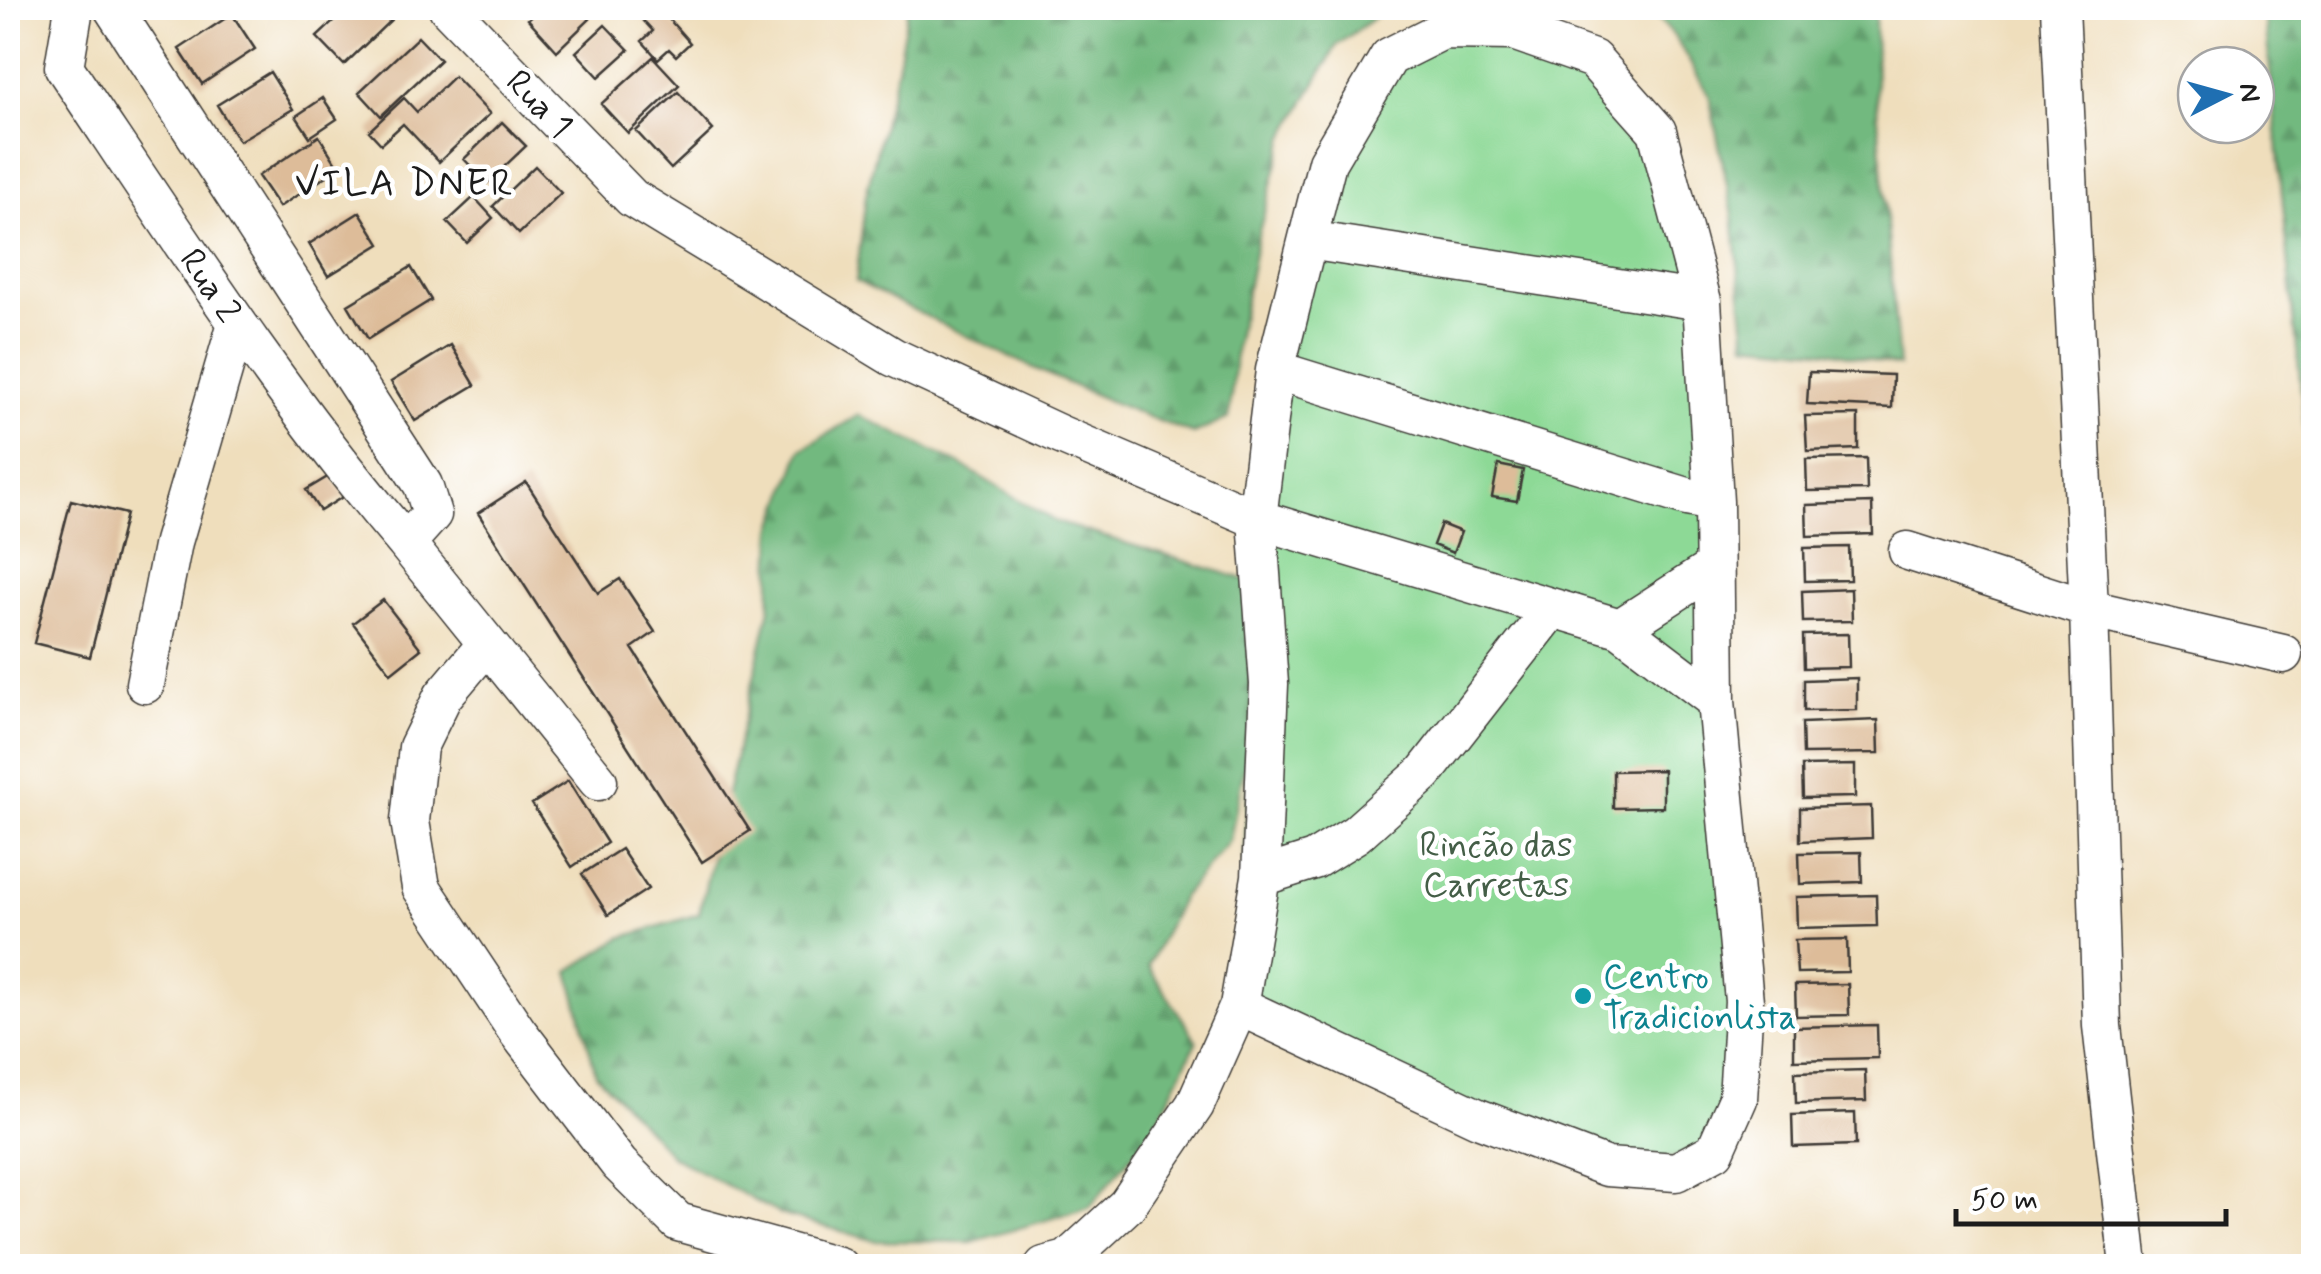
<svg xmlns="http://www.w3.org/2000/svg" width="2321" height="1274" font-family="Mynerve,sans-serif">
<defs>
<pattern id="forest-firs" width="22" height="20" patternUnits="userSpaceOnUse" patternTransform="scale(2.5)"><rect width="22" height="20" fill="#72b97f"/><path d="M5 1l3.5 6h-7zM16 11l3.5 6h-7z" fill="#629e6d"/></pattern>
</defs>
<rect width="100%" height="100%" fill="#fff"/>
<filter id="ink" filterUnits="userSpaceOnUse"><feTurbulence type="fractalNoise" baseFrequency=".01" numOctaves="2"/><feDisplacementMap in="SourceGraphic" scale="20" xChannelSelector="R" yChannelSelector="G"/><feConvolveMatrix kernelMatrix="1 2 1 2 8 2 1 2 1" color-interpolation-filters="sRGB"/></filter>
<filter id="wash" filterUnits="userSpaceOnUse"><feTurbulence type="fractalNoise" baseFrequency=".0048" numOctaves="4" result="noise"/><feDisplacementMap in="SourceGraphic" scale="40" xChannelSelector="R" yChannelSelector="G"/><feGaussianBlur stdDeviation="2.25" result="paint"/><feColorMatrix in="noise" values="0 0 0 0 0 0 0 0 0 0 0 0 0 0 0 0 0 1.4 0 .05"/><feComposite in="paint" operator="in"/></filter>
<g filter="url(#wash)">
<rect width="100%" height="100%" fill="#efdebc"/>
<!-- forest -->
<path fill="url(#forest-firs)" stroke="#476a4e" stroke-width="2.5" d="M 908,8 L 1387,8 L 1337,45 L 1285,137 L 1257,239 L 1236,345 L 1229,418 L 1194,434 C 1077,392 966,337 856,281 L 866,195 L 897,68 Z
M 1650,8 L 1875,8 L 1876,94 L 1899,366 L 1830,351 L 1746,343 L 1733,215 L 1709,95 L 1675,37 Z
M 2264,8 L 2313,8 L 2313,515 Z
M 859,415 L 961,465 L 1056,522 L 1247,580 L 1251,731 L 1230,840 L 1182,897 L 1148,966 L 1197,1041 L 1154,1128 L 1089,1208 L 971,1242 L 876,1241 L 780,1214 L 672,1156 L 596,1074 L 569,971 L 621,938 L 699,914 L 770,608 L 773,529 L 801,450 Z"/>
<!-- park -->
<path fill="#8dd996" stroke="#547a59" stroke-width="2.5" d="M 1443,30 L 1593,59 L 1657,131 L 1702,301 L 1744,1001 L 1715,1151 L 1607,1167 L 1239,1006 L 1257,519 L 1327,162 L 1389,57 Z"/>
<g id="blocks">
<!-- building -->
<path fill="#ddbc99" d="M 348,8 L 387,8 L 395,16 L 344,65 L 317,37 Z
M 540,8 L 580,8 L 590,19 L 557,51 L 528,19 Z
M 659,8 L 690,43 L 676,56 L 669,49 L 658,59 L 642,41 L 653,31 L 644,21 Z
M 232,14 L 255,49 L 202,84 L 179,49 Z
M 605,25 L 629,50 L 599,77 L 576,52 Z
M 418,37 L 440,60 L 381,116 L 359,92 Z
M 653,57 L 679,85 L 628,133 L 601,104 Z
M 270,72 L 293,109 L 239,141 L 217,105 Z
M 454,76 L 490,114 L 439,162 L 403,124 L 381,144 L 369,131 L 404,98 L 417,112 Z
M 678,92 L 713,130 L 671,169 L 636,131 Z
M 323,98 L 337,119 L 310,137 L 296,116 Z
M 502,122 L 526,146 L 487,183 L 464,159 Z
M 319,136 L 339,168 L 279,207 L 258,176 Z
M 535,166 L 561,193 L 519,234 L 493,206 Z
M 474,197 L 493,218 L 467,243 L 447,222 Z
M 360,212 L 380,244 L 328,276 L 309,244 Z
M 411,267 L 431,300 L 368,339 L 348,305 Z
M 451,345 L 475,385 L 415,421 L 391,382 Z
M 1809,372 L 1893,375 L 1892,408 L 1807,404 Z
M 1858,415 L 1858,449 L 1807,451 L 1805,416 Z
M 1866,458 L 1867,490 L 1807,491 L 1806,459 Z
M 1498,465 L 1523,470 L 1517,501 L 1492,497 Z
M 331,475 L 344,496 L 320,511 L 306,490 Z
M 526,482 L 598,593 L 620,579 L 655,632 L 632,648 L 750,831 L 702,862 L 478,513 Z
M 71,500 L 126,514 L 90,657 L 34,643 Z
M 1872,503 L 1873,534 L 1807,536 L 1806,505 Z
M 1441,524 L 1461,532 L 1453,553 L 1433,545 Z
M 1849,547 L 1850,580 L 1805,581 L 1804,548 Z
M 1851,589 L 1852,621 L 1803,622 L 1802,591 Z
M 383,600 L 421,649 L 391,673 L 353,623 Z
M 1848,634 L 1849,667 L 1804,668 L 1803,635 Z
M 1857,678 L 1857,710 L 1804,711 L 1804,680 Z
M 1878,720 L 1879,753 L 1803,754 L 1802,723 Z
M 1855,765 L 1855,797 L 1803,798 L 1802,766 Z
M 1663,770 L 1663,807 L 1613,808 L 1613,771 Z
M 568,781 L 607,843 L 572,867 L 532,804 Z
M 1871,806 L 1872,838 L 1800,841 L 1800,808 Z
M 621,849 L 648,889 L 608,915 L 582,874 Z
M 1861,852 L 1862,882 L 1800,884 L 1799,853 Z
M 1876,895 L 1877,926 L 1797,928 L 1796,897 Z
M 1847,939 L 1848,972 L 1797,973 L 1795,940 Z
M 1848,984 L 1849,1015 L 1796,1016 L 1795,985 Z
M 1877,1025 L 1878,1058 L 1794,1060 L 1794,1027 Z
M 1865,1070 L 1866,1101 L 1796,1103 L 1795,1072 Z
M 1855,1113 L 1856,1145 L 1793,1147 L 1792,1115 Z"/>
</g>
</g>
<g filter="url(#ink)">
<use href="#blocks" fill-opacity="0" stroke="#3c3934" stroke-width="2.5"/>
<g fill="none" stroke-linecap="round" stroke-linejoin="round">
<defs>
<path id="minor" d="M 74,8 L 64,67 C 173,229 279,395 406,543
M 113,8 L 423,485 L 432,514 L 406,543 L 598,781
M 448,8 L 632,198 L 893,357 L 1061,435 L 1257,519 L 1620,628 L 1716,701
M 2060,8 L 2089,609 L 2102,1026 L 2129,1266
M 1308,240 L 1702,301
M 1275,370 L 1687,497 L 1714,502
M 1908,551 L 2089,609 L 2283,654
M 1620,628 L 1713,568
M 487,644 L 443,696 L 418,747 L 410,821 L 421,887 L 517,1031 L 619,1164 L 678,1222 L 838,1266
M 145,684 L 173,542 L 237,323
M 1261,877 L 1314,860 L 1356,834 L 1424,773 L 1553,608
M 1044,1266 L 1067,1260 L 1127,1205 L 1195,1105 L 1239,1006 L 1261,877 L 1269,684 L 1257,519 L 1275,370 L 1327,162 L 1389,57 L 1443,30 L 1513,31 L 1593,59 L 1657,131 L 1702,301 L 1714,502 L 1716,701 L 1744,1001 L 1738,1099 L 1715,1151 L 1676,1172 L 1607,1167 L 1478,1118 L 1239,1006"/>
</defs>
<!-- minor casing -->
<use href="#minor" stroke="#3c3934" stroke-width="41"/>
<!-- minor -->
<use href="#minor" stroke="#fff" stroke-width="38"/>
</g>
</g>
<!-- markers -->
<circle fill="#0f9aa8" stroke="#fff" stroke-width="4" cx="1583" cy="996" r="10"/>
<g text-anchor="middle" stroke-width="9" stroke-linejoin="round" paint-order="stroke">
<!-- street labels -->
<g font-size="35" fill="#1c1c1c" stroke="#fff">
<text transform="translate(540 103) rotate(46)" y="12">Rua 1</text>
<text transform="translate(211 285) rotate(56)" y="12">Rua 2</text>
</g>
<!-- park labels -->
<g font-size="35" fill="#445e47" stroke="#fff">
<text x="1496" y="856">Rincão das<tspan x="1496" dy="40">Carretas</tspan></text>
</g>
<!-- culture labels -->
<g font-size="35" fill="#0d838f" stroke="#fff" text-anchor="start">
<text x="1603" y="988">Centro<tspan x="1603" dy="40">Tradicionlista</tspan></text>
</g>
<!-- neighbourhood labels -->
<g font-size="38" letter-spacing="2.5" fill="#1c1c1c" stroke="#fff">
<text x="405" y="195">VILA DNER</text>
</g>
</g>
<!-- margin -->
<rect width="2321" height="1274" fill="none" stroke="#fff" stroke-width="40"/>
<!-- north arrow -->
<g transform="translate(2226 95) rotate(84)"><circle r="48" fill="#ffffff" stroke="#a4a4a4" stroke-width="2.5"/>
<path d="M0-8L18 38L0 25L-18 38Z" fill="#1f6fb2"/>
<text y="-15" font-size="28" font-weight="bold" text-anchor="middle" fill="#1c1c1c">N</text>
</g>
<!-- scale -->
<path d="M1956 1209v15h270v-15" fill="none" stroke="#1c1c1c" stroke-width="5"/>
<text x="1971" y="1209" font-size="30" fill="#1c1c1c" stroke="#ffffff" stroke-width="8" paint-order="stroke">50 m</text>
</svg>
